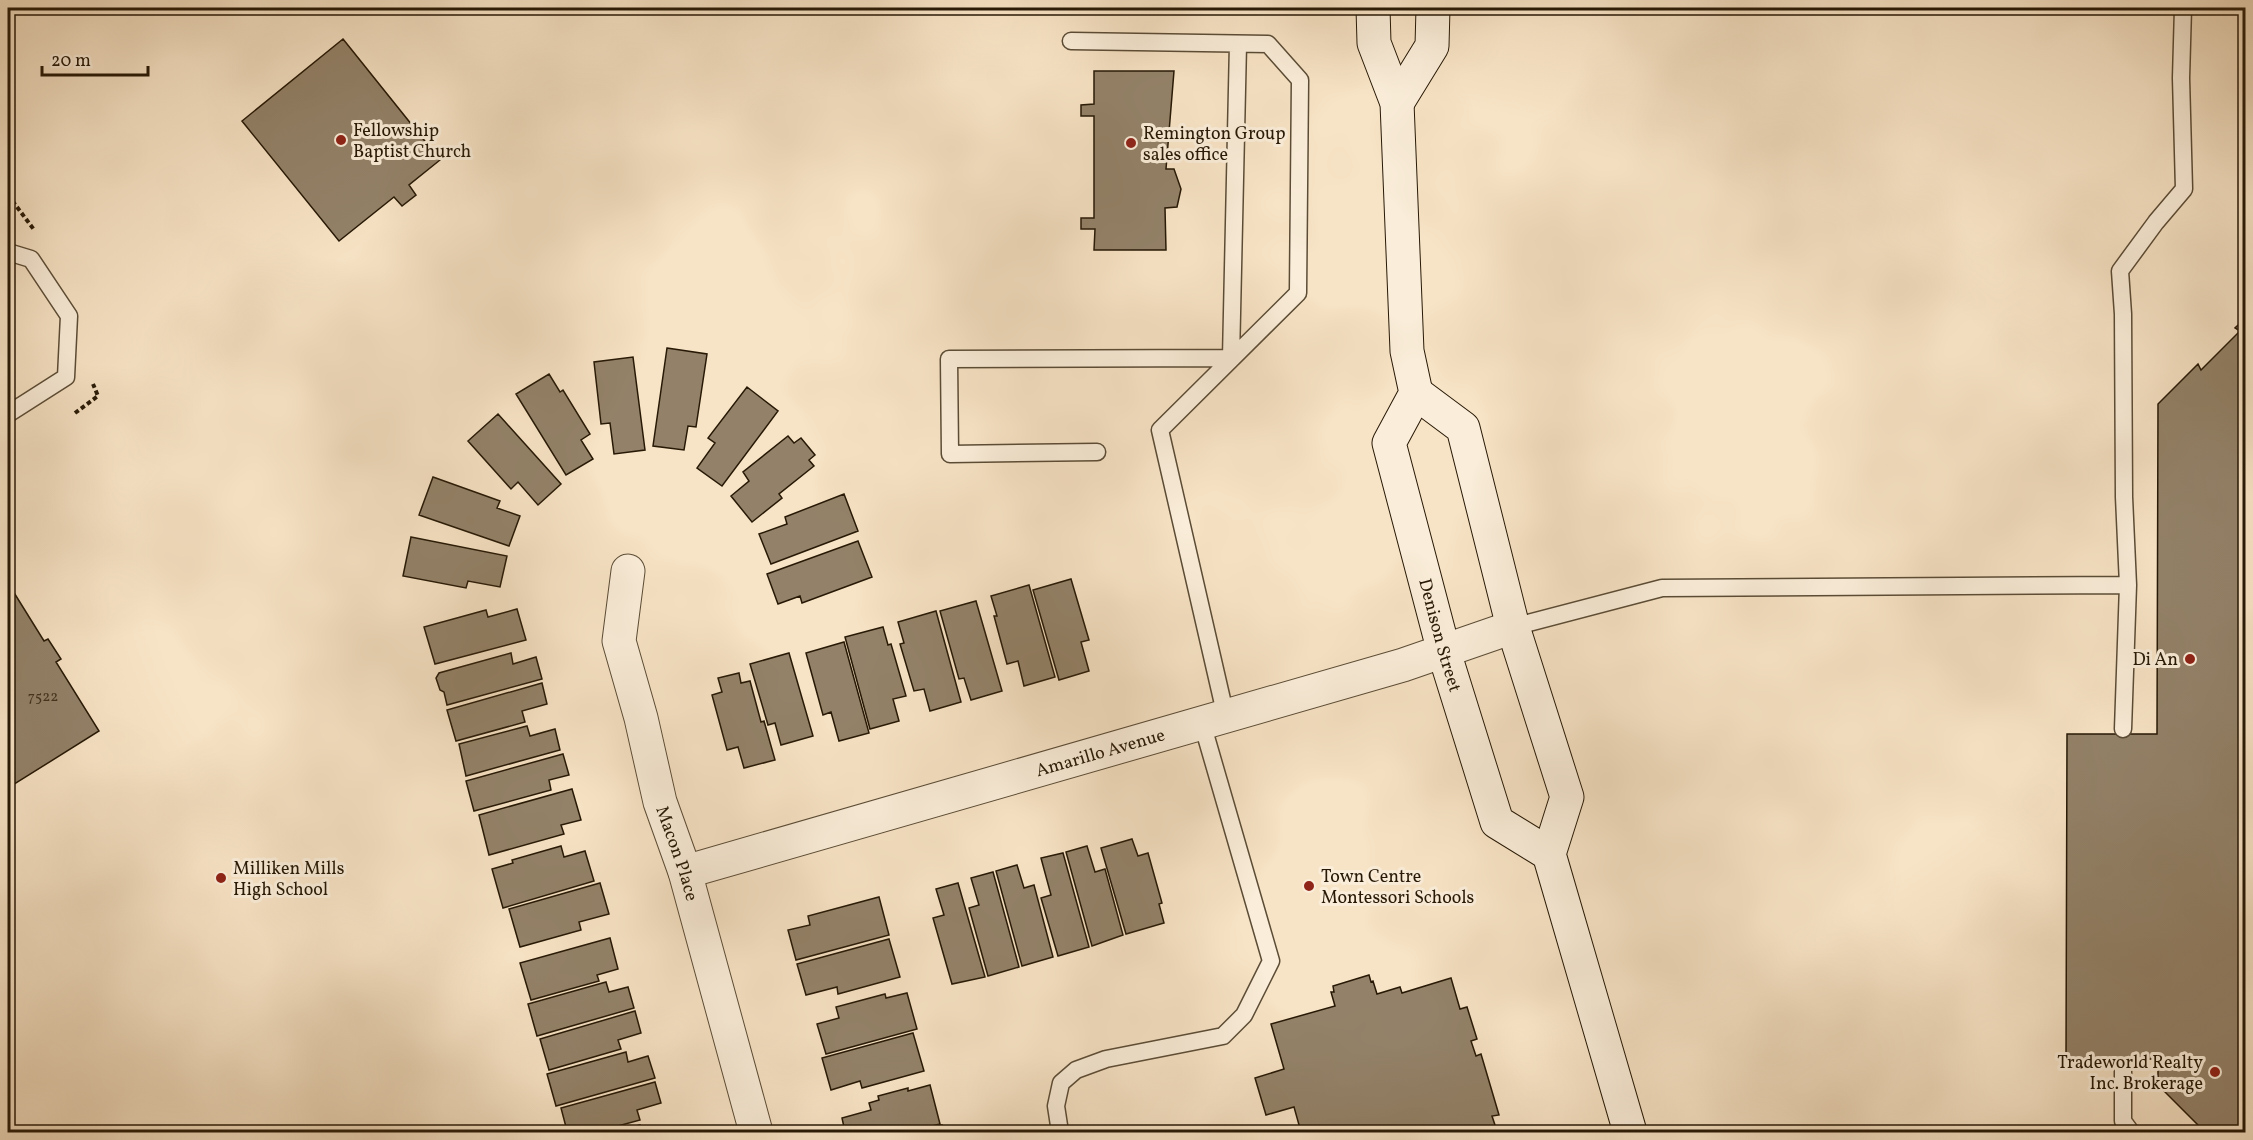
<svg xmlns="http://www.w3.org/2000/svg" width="2253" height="1140" font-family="Vollkorn,serif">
<rect width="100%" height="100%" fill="#f7e3c5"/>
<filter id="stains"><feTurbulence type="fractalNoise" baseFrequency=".00333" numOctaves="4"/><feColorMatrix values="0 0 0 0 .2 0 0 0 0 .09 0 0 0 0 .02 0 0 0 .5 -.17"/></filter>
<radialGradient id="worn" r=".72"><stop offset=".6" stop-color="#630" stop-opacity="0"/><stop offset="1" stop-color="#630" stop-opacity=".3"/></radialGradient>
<!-- building -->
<path fill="#938269" stroke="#271906" stroke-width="1.5" d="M 343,39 L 440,160 L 409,185 L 416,195 L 402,206 L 394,197 L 339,241 L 242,121 Z
M 1094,71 L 1174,71 L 1166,169 L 1174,169 L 1181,189 L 1177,207 L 1165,208 L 1166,250 L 1094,250 L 1095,229 L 1081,229 L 1081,218 L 1094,218 L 1094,116 L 1081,116 L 1081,105 L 1094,104 Z
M 2246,318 L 2246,1132 L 2205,1132 L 2158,1085 L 2158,1059 L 2066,1059 L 2067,734 L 2157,734 L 2158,404 L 2198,364 L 2201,370 L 2240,331 L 2235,328 Z
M 667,348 L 707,354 L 696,427 L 688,426 L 684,450 L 653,446 Z
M 633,357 L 645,450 L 614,454 L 610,423 L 601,424 L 594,362 Z
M 549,374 L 560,392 L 563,390 L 590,434 L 581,440 L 593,459 L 566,475 L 516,394 Z
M 747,387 L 778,411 L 722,486 L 697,468 L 715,443 L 708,438 Z
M 498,414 L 561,484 L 538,505 L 518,482 L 511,489 L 468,441 Z
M 788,436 L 794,443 L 801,438 L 815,455 L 809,460 L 814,466 L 779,494 L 782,498 L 752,522 L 731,496 L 749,481 L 743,472 Z
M 433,477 L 500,501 L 497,508 L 520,516 L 509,546 L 419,515 Z
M 844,494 L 858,531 L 771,564 L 759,534 L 787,524 L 785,517 Z
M 411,537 L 507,556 L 500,587 L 468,581 L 466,588 L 403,576 Z
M 858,541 L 872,577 L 802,603 L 800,596 L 778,604 L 767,574 Z
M 1071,579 L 1089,640 L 1081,642 L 1089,671 L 1059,680 L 1033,590 Z
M 8,583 L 44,641 L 48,639 L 61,659 L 56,662 L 99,731 L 8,788 Z
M 1029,585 L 1055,677 L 1024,686 L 1018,661 L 1007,664 L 994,616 L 997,616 L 991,596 Z
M 976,601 L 1002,691 L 971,700 L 964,678 L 959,679 L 940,611 Z
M 517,609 L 526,640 L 435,664 L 424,627 L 486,610 L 488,617 Z
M 936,611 L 961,702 L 930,711 L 924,689 L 914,691 L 900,644 L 904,643 L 898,622 Z
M 883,627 L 888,645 L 891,644 L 906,696 L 893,699 L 899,721 L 870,729 L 845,637 Z
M 844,642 L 869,733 L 839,741 L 831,712 L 823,715 L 806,653 Z
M 511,653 L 513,664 L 536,657 L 542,679 L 447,705 L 444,692 L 440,690 L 436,678 L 439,673 Z
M 789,653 L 813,736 L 781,745 L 775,723 L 768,725 L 750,664 Z
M 739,673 L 741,683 L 750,681 L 761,722 L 764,721 L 775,760 L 744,768 L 738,747 L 727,750 L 712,695 L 722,692 L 718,678 Z
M 542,683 L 547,704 L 522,711 L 525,722 L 456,741 L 447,710 Z
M 527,726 L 530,736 L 555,729 L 560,750 L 466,776 L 459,744 Z
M 563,754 L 569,775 L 549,780 L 551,790 L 474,811 L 466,781 Z
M 572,789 L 581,820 L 561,825 L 564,834 L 489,855 L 479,815 Z
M 1132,839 L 1138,856 L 1148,853 L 1162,903 L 1159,904 L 1164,923 L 1126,934 L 1101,848 Z
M 561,846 L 564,857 L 585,851 L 594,881 L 503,908 L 492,869 L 513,863 L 512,860 Z
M 1087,846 L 1095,872 L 1105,869 L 1123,935 L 1092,946 L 1066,852 Z
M 1063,853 L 1089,947 L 1058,956 L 1041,898 L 1051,895 L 1041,858 Z
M 1017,865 L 1024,888 L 1034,885 L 1053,957 L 1022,966 L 996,871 Z
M 993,872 L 1019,967 L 988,976 L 969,908 L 979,905 L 971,878 Z
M 600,883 L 609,914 L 579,922 L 581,930 L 520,947 L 509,909 Z
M 958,883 L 985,977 L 952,984 L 933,918 L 944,915 L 936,889 Z
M 879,897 L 889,935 L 796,960 L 788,930 L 810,925 L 808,916 Z
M 610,938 L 618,969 L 597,975 L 599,981 L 531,1000 L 520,963 Z
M 889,939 L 900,977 L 838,994 L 837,987 L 806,995 L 797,964 Z
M 1369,975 L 1371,982 L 1373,981 L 1377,994 L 1400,987 L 1402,993 L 1451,978 L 1460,1009 L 1467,1007 L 1477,1039 L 1471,1041 L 1476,1056 L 1481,1054 L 1499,1115 L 1492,1116 L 1497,1131 L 1504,1129 L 1505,1132 L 1301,1132 L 1294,1107 L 1266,1115 L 1255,1078 L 1284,1069 L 1271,1024 L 1335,1006 L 1331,992 L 1334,992 L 1333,986 Z
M 606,982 L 609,992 L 628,987 L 634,1008 L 537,1036 L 528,1004 Z
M 907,993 L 917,1029 L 826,1054 L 817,1024 L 839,1018 L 836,1007 L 885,994 L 886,998 Z
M 635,1011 L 641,1033 L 618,1040 L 621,1049 L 549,1070 L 540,1039 Z
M 913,1033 L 924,1071 L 862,1088 L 860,1081 L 831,1090 L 822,1058 Z
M 626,1052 L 628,1062 L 648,1056 L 655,1078 L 556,1106 L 547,1074 Z
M 655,1082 L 661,1103 L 637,1110 L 640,1120 L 596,1132 L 571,1132 L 569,1126 L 566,1127 L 561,1108 Z
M 930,1085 L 940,1124 L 909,1132 L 845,1132 L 842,1118 L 871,1110 L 869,1103 L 879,1100 L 878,1096 L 908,1088 L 908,1091 Z
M 640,1125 L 642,1132 L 612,1132 Z
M 942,1125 L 944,1132 L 916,1132 Z
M 669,1128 L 670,1132 L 651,1132 Z"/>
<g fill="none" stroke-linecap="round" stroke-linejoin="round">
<defs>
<path id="lane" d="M 1071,41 L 1268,44 L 1300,80 L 1298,293 L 1160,430 L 1226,717
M 8,252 L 31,259 L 69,316 L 66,377 L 8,414
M 1097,452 L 950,454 L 949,359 L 1231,358 L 1238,44
M 1513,627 L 1662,588 L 2128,585
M 2123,729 L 2128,585 L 2124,497 L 2123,314 L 2120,271 L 2156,222 L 2184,189 L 2181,78 L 2183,8
M 2123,1067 L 2123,1121 L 2131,1132
M 1060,1132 L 1056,1106 L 1061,1083 L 1076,1070 L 1106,1059 L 1223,1036 L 1244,1015 L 1271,961 L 1202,723"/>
<g id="street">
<path id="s1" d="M 628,571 L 619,641 L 641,718 L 660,802 L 685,872 L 756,1132"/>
<path id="s2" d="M 685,872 L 1403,665 L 1513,627"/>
</g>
<g id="secondary">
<path id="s3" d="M 1373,8 L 1374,43 L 1397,103 L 1407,351 L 1416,393 L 1389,443 L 1444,652 L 1497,822 L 1549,854"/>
<path d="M 1397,103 L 1432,46 L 1433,8"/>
<path d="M 1416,393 L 1463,428 L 1513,627 L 1567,797 L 1549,854 L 1630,1132"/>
</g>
</defs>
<!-- lane casing -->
<use href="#lane" stroke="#5b4c36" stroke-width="19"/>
<!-- street casing -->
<use href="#street" stroke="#5b4c36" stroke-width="35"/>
<!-- secondary casing -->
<use href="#secondary" stroke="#271906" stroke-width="35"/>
<!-- path -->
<path stroke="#271906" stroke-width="4" stroke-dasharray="4.5 3" stroke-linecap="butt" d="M 8,195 L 35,231
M 75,413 L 98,396 L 93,384"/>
<!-- lane -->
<use href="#lane" stroke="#faedd9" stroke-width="16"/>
<!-- street -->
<use href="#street" stroke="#faedd9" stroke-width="33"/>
<!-- secondary -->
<use href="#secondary" stroke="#faedd9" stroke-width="33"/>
</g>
<!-- markers -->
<g fill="#8f2418" stroke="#faedd9" stroke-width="2">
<circle cx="341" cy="140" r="6"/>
<circle cx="1131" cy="143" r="6"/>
<circle cx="2190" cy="659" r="6"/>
<circle cx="221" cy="878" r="6"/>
<circle cx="1309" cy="886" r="6"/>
<circle cx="2215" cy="1072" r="6"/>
</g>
<g text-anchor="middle" stroke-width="6" stroke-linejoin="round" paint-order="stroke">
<!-- number labels -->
<g font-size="15" fill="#42331f">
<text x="43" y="701">7522</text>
</g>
<!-- poi labels -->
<g font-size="18" fill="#271906" stroke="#faedd9" text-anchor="start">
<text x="353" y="136">Fellowship<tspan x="353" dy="21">Baptist Church</tspan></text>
<text x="1143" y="139">Remington Group<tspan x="1143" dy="21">sales office</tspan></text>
<text x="2178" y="665" text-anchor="end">Di An</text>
<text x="233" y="874">Milliken Mills<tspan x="233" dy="21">High School</tspan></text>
<text x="1321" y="882">Town Centre<tspan x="1321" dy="21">Montessori Schools</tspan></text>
<text x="2203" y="1068" text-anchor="end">Tradeworld Realty<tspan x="2203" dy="21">Inc. Brokerage</tspan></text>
</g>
<!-- street labels -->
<g font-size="18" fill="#271906" stroke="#faedd9">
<text dy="6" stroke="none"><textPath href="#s3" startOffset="646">Denison Street</textPath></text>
<text dy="6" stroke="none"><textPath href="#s2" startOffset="432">Amarillo Avenue</textPath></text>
<text dy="6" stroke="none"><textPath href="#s1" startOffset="291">Macon Place</textPath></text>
</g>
</g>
<!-- margin -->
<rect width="2253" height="1140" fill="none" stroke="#f7e3c5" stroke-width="30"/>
<rect x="9" y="9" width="2235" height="1122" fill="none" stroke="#271906" stroke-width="3"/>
<rect x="15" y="15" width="2223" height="1110" fill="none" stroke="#271906" stroke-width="1.5"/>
<!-- scale -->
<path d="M42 66v9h106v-9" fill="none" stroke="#271906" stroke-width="3"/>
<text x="51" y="66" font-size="18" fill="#271906" stroke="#faedd9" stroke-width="4.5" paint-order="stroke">20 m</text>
<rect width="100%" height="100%" filter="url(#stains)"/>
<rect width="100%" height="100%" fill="url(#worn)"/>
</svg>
